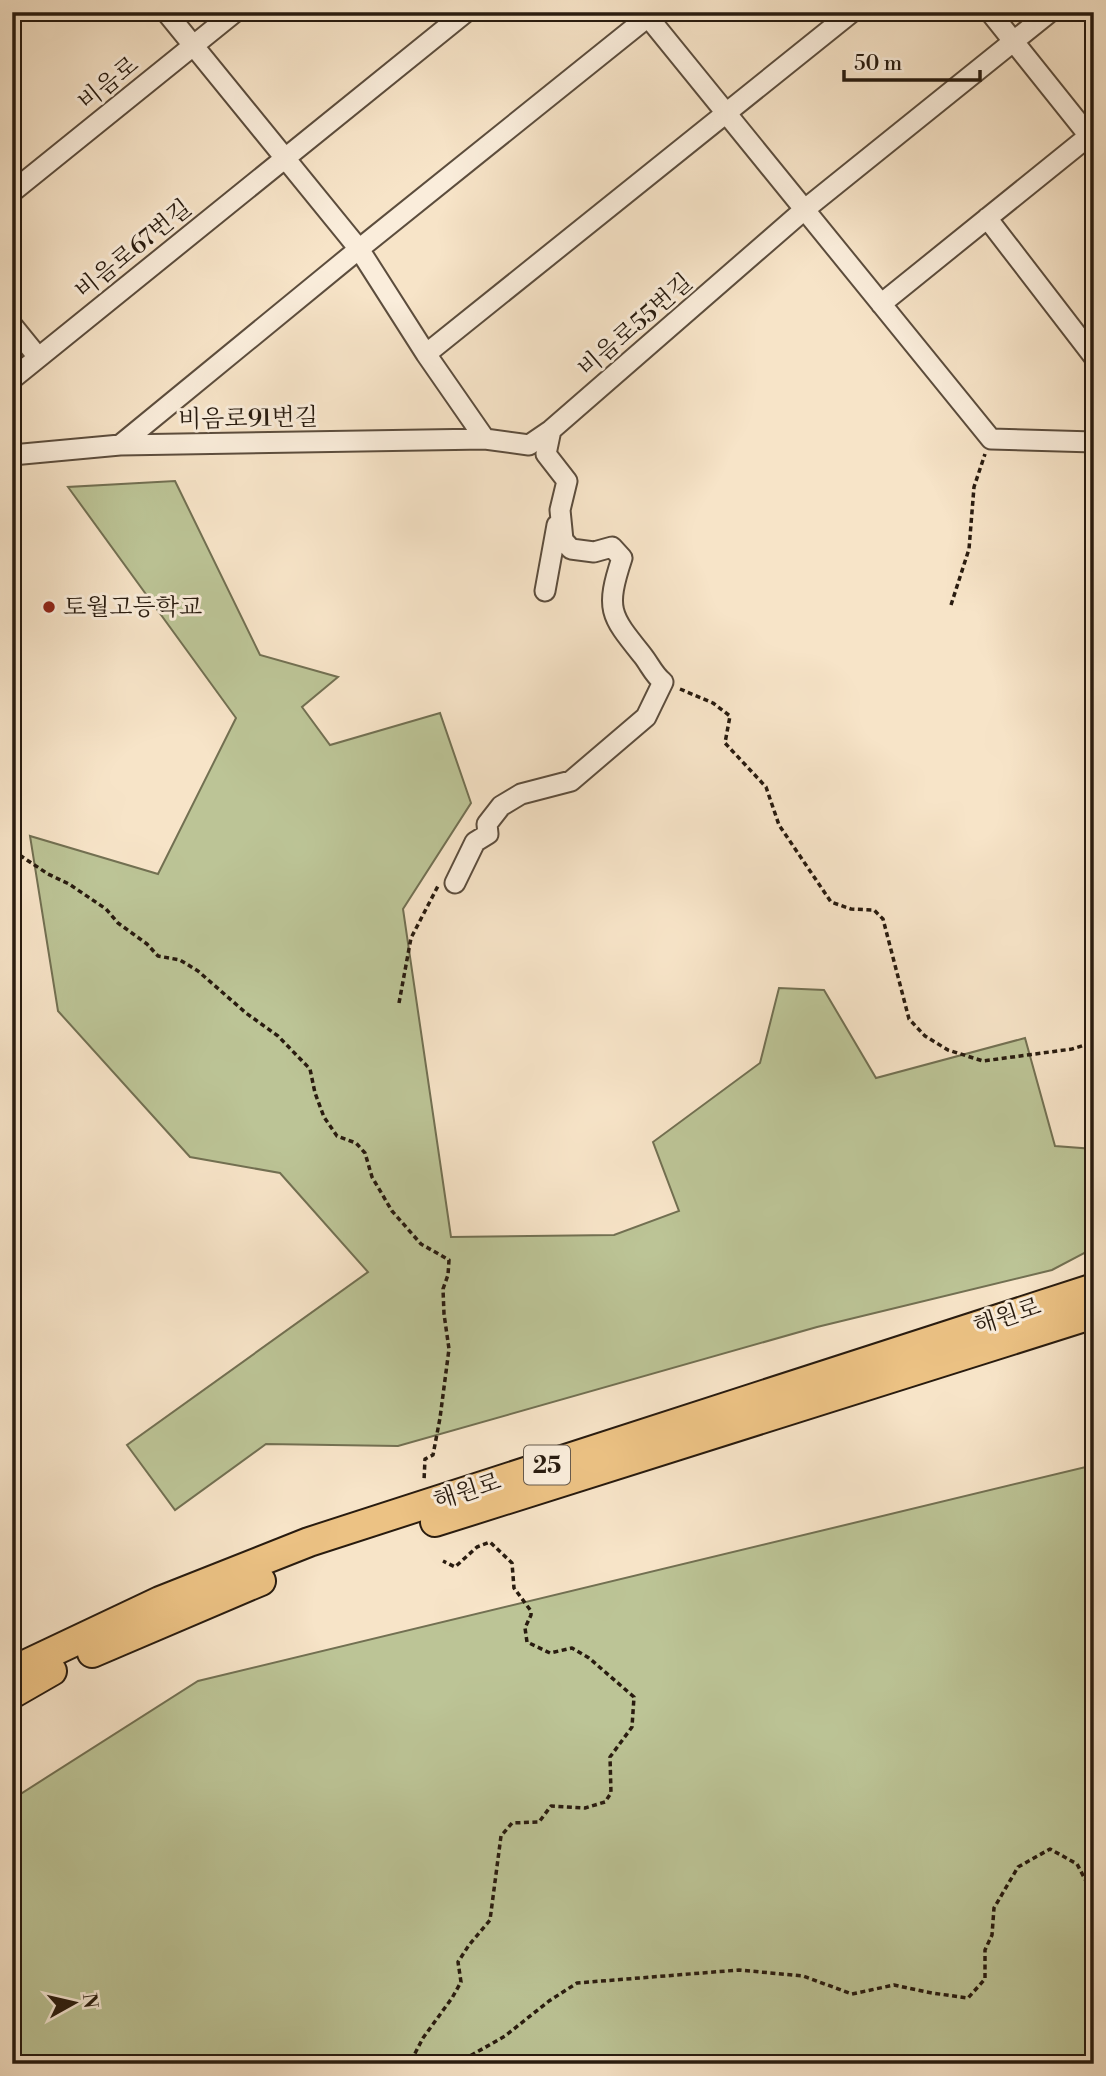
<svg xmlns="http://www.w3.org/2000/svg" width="1106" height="2076" font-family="'Libre Bodoni','Noto Serif KR',serif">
<rect width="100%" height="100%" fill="#f7e4c8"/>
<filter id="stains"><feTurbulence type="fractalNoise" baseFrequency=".00286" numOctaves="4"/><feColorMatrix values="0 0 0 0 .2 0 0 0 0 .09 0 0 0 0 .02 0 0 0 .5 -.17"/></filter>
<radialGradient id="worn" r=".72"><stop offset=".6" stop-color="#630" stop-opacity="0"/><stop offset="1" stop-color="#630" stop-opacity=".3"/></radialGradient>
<!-- green -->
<path fill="#bcc496" stroke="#727052" stroke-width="2" d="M 175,481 L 260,655 L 338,677 L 302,707 L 330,745 L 440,713 L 471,803 L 403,909 L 451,1237 L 614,1235 L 679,1211 L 653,1142 L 760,1063 L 779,988 L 824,990 L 876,1078 L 1025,1038 L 1055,1146 L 1094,1149 L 1094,1248 L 1052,1270 L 817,1327 L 398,1446 L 266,1444 L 175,1510 L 127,1445 L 368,1272 L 280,1173 L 190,1157 L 58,1011 L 30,836 L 158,874 L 236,718 L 68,487 Z
M 1094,1465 L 1094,2064 L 12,2064 L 12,1796 L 22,1793 L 198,1681 Z"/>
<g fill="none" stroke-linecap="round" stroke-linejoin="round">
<defs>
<path id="minor" d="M 166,12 L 359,249 L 426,354 L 485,439
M 644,12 L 991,439 L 1094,442
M 990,12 L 1094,142
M 12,13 L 13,12
M 12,192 L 235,12
M 987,218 L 1094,357
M 881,304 L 1094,132
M 12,325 L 38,357
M 426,354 L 852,12
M 12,379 L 466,12
M 120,445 L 359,249 L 654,12
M 12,455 L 120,445 L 485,439 L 529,445 L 551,430 L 804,210 L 1050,12
M 545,591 L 557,525
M 455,883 L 475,842 L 488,834 L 487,824 L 501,806 L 521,794 L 571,781 L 646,717 L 663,682 C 654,675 650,665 643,656 C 610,615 605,610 622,558 L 612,547 L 594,552 L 571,549 L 563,540 L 560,510 L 567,481 L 546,454 L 551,430"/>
<path id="highway" d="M 435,1522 L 1094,1314
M 92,1653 L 261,1581
M 12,1671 L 160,1601 L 309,1542 L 1094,1288
M 12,1694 L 52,1671"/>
</defs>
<!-- minor casing -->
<use href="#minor" stroke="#5c4d3d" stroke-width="23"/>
<!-- highway casing -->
<use href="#highway" stroke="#281b0f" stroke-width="32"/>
<!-- path -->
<path stroke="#281b0f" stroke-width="3.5" stroke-dasharray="5 3.5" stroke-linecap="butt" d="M 951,605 L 969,549 L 974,487 L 985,454
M 680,689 L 713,703 L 730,716 L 725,743 L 766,787 L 779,825 L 831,902 L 851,909 L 874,910 L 883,919 L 909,1019 L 925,1036 L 948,1050 L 983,1061 L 1072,1049 L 1094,1042
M 12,852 L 18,854 L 48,874 L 69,884 L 106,909 L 118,923 L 147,944 L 158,956 L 180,960 L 198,971 L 246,1013 L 278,1036 L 310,1069 L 315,1093 L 324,1117 L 337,1136 L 356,1143 L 365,1153 L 372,1177 L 392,1211 L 421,1244 L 449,1260 L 448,1275 L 443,1289 L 444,1314 L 449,1349 L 440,1418 L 433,1455 L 425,1459 L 424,1481
M 399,1003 L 411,938 L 438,886
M 411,2061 L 423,2038 L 452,1998 L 461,1982 L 458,1962 L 469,1945 L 490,1920 L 501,1836 L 512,1823 L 539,1822 L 551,1806 L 585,1808 L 605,1802 L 611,1793 L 610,1757 L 632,1727 L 634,1697 L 589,1658 L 572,1648 L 550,1653 L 527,1642 L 525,1628 L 531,1615 L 531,1611 L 514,1588 L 512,1563 L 490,1542 L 477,1547 L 455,1567 L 443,1561
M 409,2064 L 411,2061 L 435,2064
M 456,2064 L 505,2036 L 549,2001 L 577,1983 L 739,1970 L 803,1976 L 852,1994 L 894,1985 L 932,1993 L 968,1998 L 985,1979 L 985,1950 L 992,1935 L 994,1908 L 1018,1867 L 1050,1849 L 1077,1864 L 1087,1883 L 1094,1888"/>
<!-- minor -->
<use href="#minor" stroke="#faeddb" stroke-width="19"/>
<!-- highway -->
<use href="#highway" stroke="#ecc284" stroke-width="28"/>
</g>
<!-- markers -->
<circle fill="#8f2418" stroke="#faeddb" stroke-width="2.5" cx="49" cy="607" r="7"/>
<g text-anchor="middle" stroke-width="6" stroke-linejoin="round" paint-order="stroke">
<!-- shield labels -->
<rect fill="#faeddb" stroke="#675a4c" stroke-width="2" x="524" y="1445.5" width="46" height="39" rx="5"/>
<g font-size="23" font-weight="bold" fill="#281b0f">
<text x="547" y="1473">25</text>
</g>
<!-- street labels -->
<g font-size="24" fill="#281b0f" stroke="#faeddb">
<text transform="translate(108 83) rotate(-39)" y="8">비음로</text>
<text transform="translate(133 249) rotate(-39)" y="8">비음로67번길</text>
<text transform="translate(635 325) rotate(-41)" y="8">비음로55번길</text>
<text transform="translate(248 418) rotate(-1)" y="8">비음로91번길</text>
<text transform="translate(1007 1316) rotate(-18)" y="8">해원로</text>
<text transform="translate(467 1491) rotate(-18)" y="8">해원로</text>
</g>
<!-- poi labels -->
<g font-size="24" fill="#281b0f" stroke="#faeddb" text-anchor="start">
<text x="63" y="615">토월고등학교</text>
</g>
</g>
<!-- margin -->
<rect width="1106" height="2076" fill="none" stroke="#f7e4c8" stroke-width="42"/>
<rect x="14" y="14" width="1078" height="2048" fill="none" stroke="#281b0f" stroke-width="3.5"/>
<rect x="21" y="21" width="1064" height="2034" fill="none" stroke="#281b0f" stroke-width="2"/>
<!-- north arrow -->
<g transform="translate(74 2003) rotate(82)" stroke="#faeddb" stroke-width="5" paint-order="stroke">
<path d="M0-5L12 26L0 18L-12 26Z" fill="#281b0f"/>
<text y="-10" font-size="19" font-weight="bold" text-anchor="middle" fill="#281b0f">N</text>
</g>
<!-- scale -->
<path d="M844 70v10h136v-10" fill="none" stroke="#281b0f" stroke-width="3.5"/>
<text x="854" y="70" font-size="21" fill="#281b0f" stroke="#faeddb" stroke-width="5" paint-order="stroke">50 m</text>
<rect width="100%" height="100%" filter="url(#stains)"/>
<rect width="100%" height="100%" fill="url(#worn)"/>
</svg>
